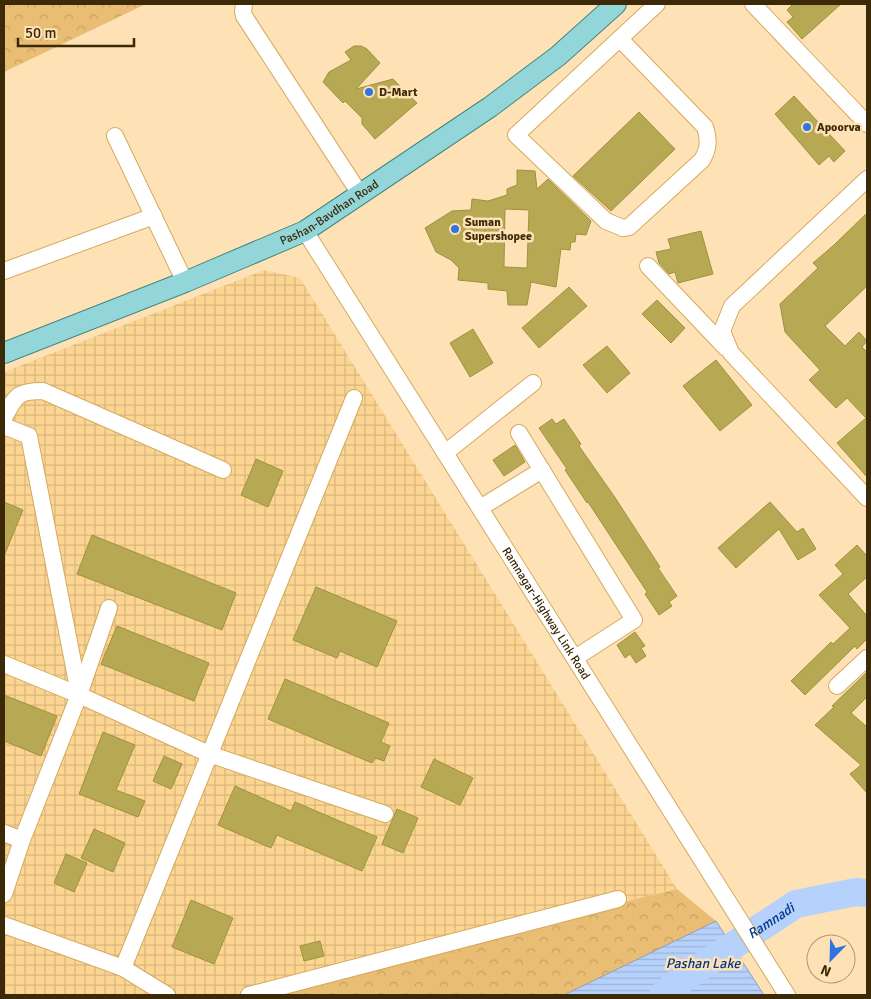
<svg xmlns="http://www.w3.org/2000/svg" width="871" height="999" font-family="Signika,sans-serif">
<defs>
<pattern id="industrial-grid" width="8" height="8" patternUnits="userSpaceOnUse" patternTransform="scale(1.25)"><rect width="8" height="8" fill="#fdd593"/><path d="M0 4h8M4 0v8" fill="none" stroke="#dab77d"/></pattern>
<pattern id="forest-crowns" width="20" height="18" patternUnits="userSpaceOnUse" patternTransform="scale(1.25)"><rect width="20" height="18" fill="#e9bd73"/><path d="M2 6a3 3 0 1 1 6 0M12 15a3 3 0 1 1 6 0" fill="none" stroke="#c9a262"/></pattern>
<pattern id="water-rules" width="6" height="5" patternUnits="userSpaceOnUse" patternTransform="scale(1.25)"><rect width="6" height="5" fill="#b5d1fc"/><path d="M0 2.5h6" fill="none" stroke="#9db3d6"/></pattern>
</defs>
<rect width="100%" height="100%" fill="#fee2b6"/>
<!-- industrial -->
<path fill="url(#industrial-grid)" d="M 264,270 L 300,278 L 677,889 L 241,995 L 4,995 L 4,372 Z"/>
<!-- forest -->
<path fill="url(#forest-crowns)" d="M 4,4 L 146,4 L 4,72 Z
M 677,889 L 716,921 L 564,995 L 241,995 Z"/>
<!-- water -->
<path fill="url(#water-rules)" stroke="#909fb2" d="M 716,921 L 764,995 L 564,995 Z"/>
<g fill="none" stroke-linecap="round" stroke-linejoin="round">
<!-- river -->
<path stroke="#b5d1fc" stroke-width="28" id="s1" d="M 663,995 L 684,978 L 796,904 L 856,892 L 867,893"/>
</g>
<!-- building -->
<path fill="#b7a953" stroke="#a0913b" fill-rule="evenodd" d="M 793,4 L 841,4 L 802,39 L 787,22 L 793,17 L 787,10 Z
M 354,46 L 361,46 L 367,49 L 380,63 L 356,89 L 393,79 L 417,103 L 375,139 L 362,124 L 362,118 L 345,101 L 343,103 L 323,82 L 329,72 L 351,60 L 345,52 Z
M 794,96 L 845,151 L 834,162 L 829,156 L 819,165 L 775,114 Z
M 639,112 L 675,149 L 611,211 L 573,176 Z
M 517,170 L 535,171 L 537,189 L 548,179 L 591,221 L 586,235 L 576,234 L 575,242 L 571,242 L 570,250 L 561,249 L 556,287 L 531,282 L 527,305 L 508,305 L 507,291 L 488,289 L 488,283 L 458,280 L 459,268 L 451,260 L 436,252 L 425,228 L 452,211 L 471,210 L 472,199 L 488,201 L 507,195 L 507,189 L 517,185 ZM 505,209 L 529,210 L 527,268 L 504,267 Z
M 867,213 L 867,286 L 825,326 L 845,346 L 859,332 L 867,341 L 862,347 L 867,352 L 867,477 L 837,443 L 866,418 L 847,398 L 836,408 L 809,380 L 820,370 L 785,332 L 780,304 L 818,268 L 813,263 L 834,245 Z
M 701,231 L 713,274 L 678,283 L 675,272 L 669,274 L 659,263 L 656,252 L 671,249 L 668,239 Z
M 569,287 L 587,306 L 539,348 L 522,328 Z
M 657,300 L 685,328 L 671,343 L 642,314 Z
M 473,329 L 493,363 L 470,377 L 450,343 Z
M 607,346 L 630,373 L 607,393 L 583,365 Z
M 716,360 L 752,405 L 720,431 L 683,386 Z
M 552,419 L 556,424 L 564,419 L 581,444 L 579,446 L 616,499 L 660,567 L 658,568 L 677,596 L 669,602 L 672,606 L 659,615 L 645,594 L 647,592 L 588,502 L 587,503 L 565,470 L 567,469 L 539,428 Z
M 515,445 L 525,462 L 504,476 L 493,460 Z
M 256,459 L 283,471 L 268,507 L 241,495 Z
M 4,502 L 23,510 L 4,556 Z
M 770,502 L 797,532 L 803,528 L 816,549 L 798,560 L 779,529 L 736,568 L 718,548 Z
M 92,535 L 236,593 L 222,630 L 77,574 Z
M 857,545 L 867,556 L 867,577 L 848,594 L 867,616 L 867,639 L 857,649 L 855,646 L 805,695 L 791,681 L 831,642 L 833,644 L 850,628 L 819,595 L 843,574 L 835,565 Z
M 316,587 L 397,621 L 377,667 L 340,651 L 337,658 L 293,640 Z
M 117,626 L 209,663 L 194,701 L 101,664 Z
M 635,632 L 645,646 L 641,648 L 646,656 L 636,663 L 630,654 L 625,658 L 617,645 Z
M 867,672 L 867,697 L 851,713 L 867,727 L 867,793 L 850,774 L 861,765 L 815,725 L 834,707 L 832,706 Z
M 285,679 L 389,723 L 381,742 L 390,746 L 384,761 L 375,758 L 372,763 L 268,719 Z
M 4,695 L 57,716 L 41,756 L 4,741 Z
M 103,732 L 135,745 L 116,790 L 145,801 L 138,817 L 79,794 Z
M 164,756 L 182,764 L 171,789 L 153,781 Z
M 434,759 L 473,778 L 460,805 L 421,787 Z
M 235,786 L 291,811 L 295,802 L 377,837 L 362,871 L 277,835 L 271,848 L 218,825 Z
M 397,809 L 418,818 L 403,853 L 382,844 Z
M 94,829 L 125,843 L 113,872 L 81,858 Z
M 66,854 L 87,863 L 74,892 L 54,883 Z
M 191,900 L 233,918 L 214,964 L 172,947 Z
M 320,941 L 324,956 L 304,961 L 300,946 Z"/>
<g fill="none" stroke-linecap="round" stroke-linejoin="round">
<defs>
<g id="minor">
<path d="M 244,4 L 243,11 L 244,16 L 360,194"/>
<path d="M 753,4 L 867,124"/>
<path d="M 620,39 L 705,127 C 709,140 709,148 702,160 L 629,227 L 623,228 L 606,221 L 516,135 L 657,4"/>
<path d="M 115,136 L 185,282"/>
<path d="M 867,179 L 732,306 L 722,331 L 731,353 L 867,498"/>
<path id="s2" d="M 305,231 L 787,995"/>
<path d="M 648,266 L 726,348"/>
<path d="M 4,271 L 154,216"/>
<path d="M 4,418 C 16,396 16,391 43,391 L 223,470"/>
<path d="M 4,426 L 29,436 L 79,693"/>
<path d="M 519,433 L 634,620 L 575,658"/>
<path d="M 445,453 L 533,383"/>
<path d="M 480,508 L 542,470"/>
<path d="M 4,664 L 79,695 L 209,754 L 385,814"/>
<path d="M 837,686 L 867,658"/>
<path d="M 4,833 L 22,840"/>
<path d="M 4,894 L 22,840 L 79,695 L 109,608"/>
<path d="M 4,925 L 123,968 L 167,995"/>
<path d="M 123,968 L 354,398"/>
<path d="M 249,995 L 618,899"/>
</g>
<g id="major">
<path id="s3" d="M 4,353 L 185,282 L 305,231 L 490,107 L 558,56 L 616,4"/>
</g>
</defs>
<!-- minor casing -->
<use href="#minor" stroke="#d6aa5d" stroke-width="18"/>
<!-- major casing -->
<use href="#major" stroke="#44877f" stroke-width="22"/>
<!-- minor -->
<use href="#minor" stroke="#fff" stroke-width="16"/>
<!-- major -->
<use href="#major" stroke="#92d6d9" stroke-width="20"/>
</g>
<!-- markers -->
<g fill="#3074e1" stroke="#fee2b6" stroke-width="2">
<circle cx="369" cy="92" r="5"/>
<circle cx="807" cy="127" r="5"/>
<circle cx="455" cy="229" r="5"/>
</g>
<g text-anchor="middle" stroke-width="5" stroke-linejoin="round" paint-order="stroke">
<!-- poi labels -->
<g font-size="12" font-weight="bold" fill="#3b2907" stroke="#fee2b6" text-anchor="start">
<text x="379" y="96">D-Mart</text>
<text x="817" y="131">Apoorva</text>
<text x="465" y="226">Suman<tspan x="465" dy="14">Supershopee</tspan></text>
</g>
<!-- street labels -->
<g font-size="12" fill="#3b2907" stroke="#fee2b6">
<text dy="4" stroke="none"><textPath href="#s3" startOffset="355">Pashan-Bavdhan Road</textPath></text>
<text dy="4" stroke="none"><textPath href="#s2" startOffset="452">Ramnagar-Highway Link Road</textPath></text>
</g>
<!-- water labels -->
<g font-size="14" font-style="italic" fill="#023888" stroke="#fee2b6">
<text dy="5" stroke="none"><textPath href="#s1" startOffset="131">Ramnadi</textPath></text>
<text x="703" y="968">Pashan Lake</text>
</g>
</g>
<!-- border -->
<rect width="871" height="999" fill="none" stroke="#3b2907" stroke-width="10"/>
<!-- north arrow -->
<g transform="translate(831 959) rotate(203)"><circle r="24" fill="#fee2b6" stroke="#b09870"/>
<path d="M0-4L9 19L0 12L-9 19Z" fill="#3074e1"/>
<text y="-8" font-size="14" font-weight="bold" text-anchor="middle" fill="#3b2907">N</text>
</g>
<!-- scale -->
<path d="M18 38v8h116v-8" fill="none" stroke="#3b2907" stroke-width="2.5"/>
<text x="25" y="38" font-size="15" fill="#3b2907" stroke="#fee2b6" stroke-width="4" paint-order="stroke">50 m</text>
</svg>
